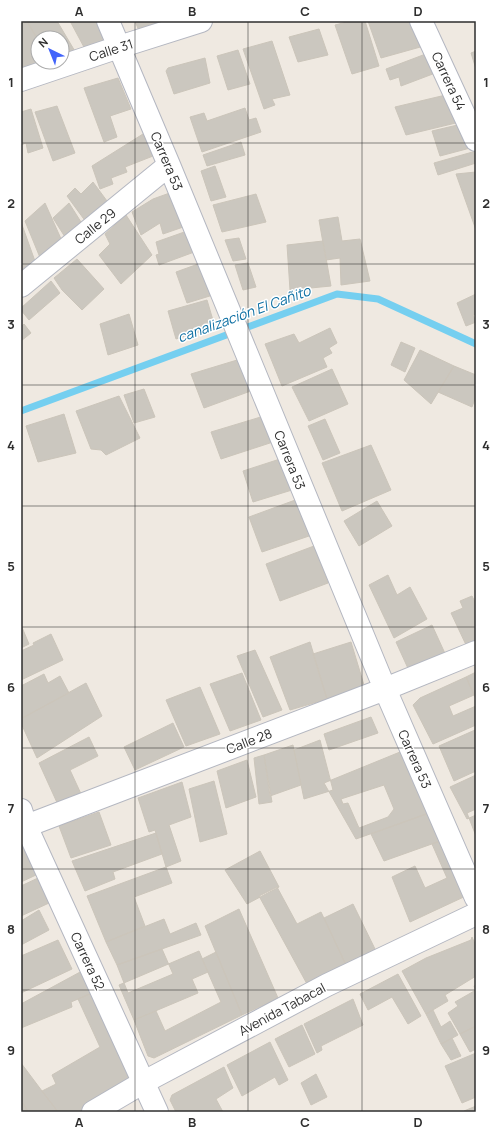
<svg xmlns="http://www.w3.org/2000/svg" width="497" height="1133" font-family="Manrope,sans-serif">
<rect width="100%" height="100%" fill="#efe9e1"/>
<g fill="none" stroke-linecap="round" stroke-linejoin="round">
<!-- stream -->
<path stroke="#75cff0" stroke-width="7" d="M 21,411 L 337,294 L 378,299 L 476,344"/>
</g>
<!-- building -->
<path fill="#cbc7bf" stroke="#cbc5ba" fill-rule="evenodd" d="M 27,21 L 57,21 L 76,53 L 62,57 L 62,38 L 38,38 L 38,40 Z
M 70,21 L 104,21 L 114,38 L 85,49 Z
M 135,21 L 186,21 L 141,36 Z
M 351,21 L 365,21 L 379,66 L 352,74 L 335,25 Z
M 368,21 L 415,21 L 424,46 L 381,58 Z
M 27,22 L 38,40 L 38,62 L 49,62 L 25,71 L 21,64 L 21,24 Z
M 319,29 L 328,55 L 298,62 L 289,37 Z
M 272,41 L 290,95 L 272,99 L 275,105 L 264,109 L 243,49 Z
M 238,50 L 250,84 L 228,90 L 217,56 Z
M 476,51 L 476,69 L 471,53 Z
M 431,52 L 438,72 L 401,86 L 399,77 L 390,80 L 386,69 Z
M 205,58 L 210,83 L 174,94 L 166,71 L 168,68 Z
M 118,78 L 131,109 L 110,116 L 117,137 L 104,142 L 84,88 Z
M 450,94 L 460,122 L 406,135 L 395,107 Z
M 57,106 L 75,153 L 53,161 L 35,112 Z
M 245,108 L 249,120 L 256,118 L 261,132 L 202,152 L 190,117 L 204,113 L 207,121 Z
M 31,109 L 43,148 L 28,153 L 26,143 L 21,145 L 21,112 Z
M 466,123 L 474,147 L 440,156 L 432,131 Z
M 143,134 L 153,156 L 125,167 L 127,172 L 111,178 L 113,184 L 100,189 L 92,166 Z
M 241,142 L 245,155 L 207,166 L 203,155 Z
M 476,151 L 476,163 L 438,175 L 434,163 Z
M 215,166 L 226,197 L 211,201 L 201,171 Z
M 476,172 L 476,230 L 456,174 Z
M 93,182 L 107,201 L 86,222 L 67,196 L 75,188 L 81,194 Z
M 178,190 L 189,225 L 163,234 L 160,223 L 141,235 L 132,212 L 153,199 Z
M 256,194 L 266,222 L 222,232 L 213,205 Z
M 45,203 L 62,241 L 41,260 L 25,221 Z
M 69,203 L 81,222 L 65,237 L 53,218 Z
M 126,215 L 152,255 L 121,284 L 99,255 L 110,244 L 105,234 Z
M 338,217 L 342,241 L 360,239 L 370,281 L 341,285 L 340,258 L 326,260 L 319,220 Z
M 21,222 L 36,264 L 21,276 Z
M 190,230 L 197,251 L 159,265 L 156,255 L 159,254 L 156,242 Z
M 239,238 L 246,259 L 233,261 L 225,240 Z
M 323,241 L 331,286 L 290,290 L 287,245 Z
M 77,259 L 104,289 L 82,310 L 62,290 L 54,278 Z
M 201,263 L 213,295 L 187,303 L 176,272 Z
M 248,263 L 256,287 L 243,290 L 235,265 Z
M 51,281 L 60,293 L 29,320 L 21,310 L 21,308 Z
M 476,294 L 476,314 L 473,315 L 476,322 L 466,326 L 457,303 Z
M 207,300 L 215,327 L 176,339 L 168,311 Z
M 129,314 L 138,345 L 108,355 L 100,324 Z
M 24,324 L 31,333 L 21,341 L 21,327 Z
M 330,328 L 337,343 L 329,348 L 332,353 L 323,358 L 327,367 L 282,386 L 265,344 L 294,334 L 299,343 Z
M 401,342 L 415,348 L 405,372 L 391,365 Z
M 420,350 L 454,366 L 431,404 L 404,380 Z
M 247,357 L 259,388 L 204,408 L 191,374 Z
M 454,366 L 476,375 L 476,396 L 472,407 L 438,392 Z
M 332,369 L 348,404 L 309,421 L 292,387 Z
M 144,389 L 155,417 L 134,423 L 124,395 Z
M 119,396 L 140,438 L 106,455 L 101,450 L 91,449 L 76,411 Z
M 64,414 L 76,453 L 38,462 L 26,426 Z
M 264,416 L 273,442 L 221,459 L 211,432 Z
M 325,419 L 340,453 L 323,460 L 308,426 Z
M 371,445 L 391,490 L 342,511 L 322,463 Z
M 283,458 L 292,490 L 253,502 L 243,471 Z
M 298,499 L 312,535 L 262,552 L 249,517 Z
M 377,501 L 392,526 L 359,546 L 344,521 Z
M 314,546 L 328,583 L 280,601 L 266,564 Z
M 388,575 L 397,595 L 410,587 L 427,619 L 394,638 L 369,585 Z
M 472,596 L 476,604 L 476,643 L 467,647 L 451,613 L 463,608 L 460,601 Z
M 21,625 L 29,644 L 21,648 Z
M 432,625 L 448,660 L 411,675 L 396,642 Z
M 51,634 L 63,660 L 21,680 L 21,651 L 34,645 L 33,643 Z
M 310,642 L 327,699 L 290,710 L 270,657 Z
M 351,642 L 364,685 L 327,699 L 313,654 Z
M 255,650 L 282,710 L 263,717 L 237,656 Z
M 476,672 L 476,699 L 466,677 Z
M 242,673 L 261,720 L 230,731 L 210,684 Z
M 44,674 L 48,683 L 60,676 L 69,693 L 22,718 L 21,716 L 21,686 Z
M 466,677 L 474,695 L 449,706 L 453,716 L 476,706 L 476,725 L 433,744 L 413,705 L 420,698 Z
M 86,683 L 102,716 L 37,758 L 21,723 L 21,719 Z
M 200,687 L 220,734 L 186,746 L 166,700 Z
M 371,717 L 378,733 L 329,750 L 324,734 Z
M 173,723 L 184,747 L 135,770 L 124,747 Z
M 475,730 L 476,732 L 476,771 L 454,781 L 439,746 Z
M 89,737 L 98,756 L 70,770 L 82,796 L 59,807 L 39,763 Z
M 320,740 L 333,790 L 304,799 L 294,750 Z
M 293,745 L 301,785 L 270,796 L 264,755 Z
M 400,752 L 429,813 L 356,839 L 324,783 ZM 384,785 L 394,809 L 388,817 L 359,828 L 348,803 L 343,804 L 341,799 Z
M 264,755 L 272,802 L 259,804 L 254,758 Z
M 247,760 L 256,797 L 226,808 L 217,771 Z
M 476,775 L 476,815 L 467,819 L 450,787 Z
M 214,781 L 227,834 L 200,842 L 189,789 Z
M 182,782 L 191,817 L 169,825 L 181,861 L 166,867 L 155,830 L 149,832 L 138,798 Z
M 476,809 L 476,836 L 467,813 Z
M 99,812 L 111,845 L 71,858 L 59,826 Z
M 429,813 L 443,840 L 384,861 L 371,834 Z
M 156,833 L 162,854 L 113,872 L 115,879 L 85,891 L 72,861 Z
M 443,840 L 468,895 L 410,922 L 392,877 L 415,866 L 425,888 L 447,878 L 432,844 Z
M 21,842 L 36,875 L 21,882 Z
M 260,851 L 279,887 L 247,904 L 225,870 Z
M 166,867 L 172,883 L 134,897 L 145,926 L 106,942 L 87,896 Z
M 38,878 L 49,903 L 21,916 L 21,886 Z
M 277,887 L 297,924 L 321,912 L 346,965 L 307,984 L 259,896 Z
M 353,904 L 376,951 L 346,965 L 324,918 Z
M 239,909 L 278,998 L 242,1015 L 205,926 Z
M 39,910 L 49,930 L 21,945 L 21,921 Z
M 164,919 L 170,934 L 196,923 L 201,935 L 117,965 L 106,942 Z
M 472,937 L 476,946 L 476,976 L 445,995 L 448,1001 L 426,1014 L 402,971 L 426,958 L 471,940 Z
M 58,940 L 72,969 L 21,993 L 21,956 Z
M 162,949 L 173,974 L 128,993 L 117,965 Z
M 199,951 L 208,972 L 192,979 L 198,993 L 134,1020 L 119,985 Z
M 216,952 L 242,1015 L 154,1058 L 148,1056 L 134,1020 L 156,1011 L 165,1031 L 221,1002 L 202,959 Z
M 82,971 L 92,993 L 71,1002 L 72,1007 L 21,1028 L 21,1004 Z
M 398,974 L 421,1016 L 408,1024 L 392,997 L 368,1010 L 360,994 Z
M 476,985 L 476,1026 L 460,1034 L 448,1013 L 458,1006 L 455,1002 L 476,990 L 474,986 Z
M 92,993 L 133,1080 L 79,1112 L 58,1112 L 42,1091 L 56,1084 L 52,1075 L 100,1047 L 78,999 Z
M 353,999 L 363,1025 L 321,1046 L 322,1050 L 317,1053 L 304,1024 Z
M 433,1010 L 441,1027 L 450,1021 L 458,1035 L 441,1044 L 426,1014 Z
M 302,1025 L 315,1054 L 289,1067 L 275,1039 Z
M 476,1026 L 476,1049 L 470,1052 L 460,1034 Z
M 452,1038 L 461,1056 L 451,1060 L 441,1044 Z
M 270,1042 L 288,1080 L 279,1085 L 275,1077 L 242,1096 L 227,1065 Z
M 476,1053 L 476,1097 L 462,1103 L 445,1066 Z
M 21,1063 L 42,1091 L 58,1112 L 28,1112 L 21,1099 Z
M 224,1067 L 233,1088 L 216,1099 L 223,1112 L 176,1112 L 170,1100 L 172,1095 Z
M 316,1074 L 327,1097 L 311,1105 L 301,1083 Z
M 23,1103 L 28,1112 L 21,1112 L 21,1104 Z
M 476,1106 L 476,1112 L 464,1112 L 464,1111 Z"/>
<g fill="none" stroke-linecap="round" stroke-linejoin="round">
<defs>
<path id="minor" d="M 108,21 L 169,165 L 385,689 L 476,898
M 421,21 L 476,140
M 21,80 L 119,47 L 201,21
M 21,286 L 169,165
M 21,810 L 26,826 L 157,1112
M 21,828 L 385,689 L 476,652"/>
<path id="tertiary" d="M 93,1112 L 144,1082 L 327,985 L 476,914"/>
</defs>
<!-- minor casing -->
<use href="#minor" stroke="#b4b7c1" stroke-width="24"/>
<!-- tertiary casing -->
<use href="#tertiary" stroke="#b4b7c1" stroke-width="24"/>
<!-- minor -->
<use href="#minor" stroke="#fff" stroke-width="22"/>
<!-- tertiary -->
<use href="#tertiary" stroke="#fff" stroke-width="22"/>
</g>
<!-- grid -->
<path fill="none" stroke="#2e2e2e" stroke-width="1" stroke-opacity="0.55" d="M 135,21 L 135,1112M 248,21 L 248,1112M 362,21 L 362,1112M 21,143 L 476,143M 21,264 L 476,264M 21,385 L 476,385M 21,506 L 476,506M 21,627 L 476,627M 21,748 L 476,748M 21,869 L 476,869M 21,990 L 476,990"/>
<g text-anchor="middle" stroke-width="3" stroke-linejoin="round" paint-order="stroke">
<!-- street labels -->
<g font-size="13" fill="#2e2e2e" stroke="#fff">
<text transform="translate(111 50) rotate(-18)" y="5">Calle 31</text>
<text transform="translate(449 81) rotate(65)" y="5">Carrera 54</text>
<text transform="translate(167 161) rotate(67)" y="5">Carrera 53</text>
<text transform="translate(95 226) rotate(-39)" y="5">Calle 29</text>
<text transform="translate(290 460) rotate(68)" y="5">Carrera 53</text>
<text transform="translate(249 741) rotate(-21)" y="5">Calle 28</text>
<text transform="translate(415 759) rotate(66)" y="5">Carrera 53</text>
<text transform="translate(88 961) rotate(65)" y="5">Carrera 52</text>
<text transform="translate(282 1009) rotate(-28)" y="5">Avenida Tabacal</text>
</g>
<!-- water labels -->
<g font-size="14" font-style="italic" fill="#0d6fa3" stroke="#fff">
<text transform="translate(244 314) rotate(-20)" y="5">canalización El Cañito</text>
</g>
</g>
<!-- border -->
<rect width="497" height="1133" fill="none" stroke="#ffffff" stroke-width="44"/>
<!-- north arrow -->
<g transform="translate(50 50) rotate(317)"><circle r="19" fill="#ffffff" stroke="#ababab"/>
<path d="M0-3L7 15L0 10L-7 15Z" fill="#4264fb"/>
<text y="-6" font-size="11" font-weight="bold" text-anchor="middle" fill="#2e2e2e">N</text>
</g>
<rect x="22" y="22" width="453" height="1089" fill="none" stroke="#2e2e2e" stroke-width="1.5"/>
<g font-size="13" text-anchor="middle" font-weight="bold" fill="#2e2e2e">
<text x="79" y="16">A</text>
<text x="192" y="16">B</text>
<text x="305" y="16">C</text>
<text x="418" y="16">D</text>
<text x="11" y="87">1</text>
<text x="486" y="87">1</text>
<text x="11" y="208">2</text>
<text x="486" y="208">2</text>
<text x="11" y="329">3</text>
<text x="486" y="329">3</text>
<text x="11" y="450">4</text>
<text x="486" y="450">4</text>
<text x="11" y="571">5</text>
<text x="486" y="571">5</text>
<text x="11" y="692">6</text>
<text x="486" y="692">6</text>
<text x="11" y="813">7</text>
<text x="486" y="813">7</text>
<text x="11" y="934">8</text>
<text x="486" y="934">8</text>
<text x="11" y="1055">9</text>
<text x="486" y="1055">9</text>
<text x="79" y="1127">A</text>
<text x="192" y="1127">B</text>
<text x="305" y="1127">C</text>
<text x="418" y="1127">D</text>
</g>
</svg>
